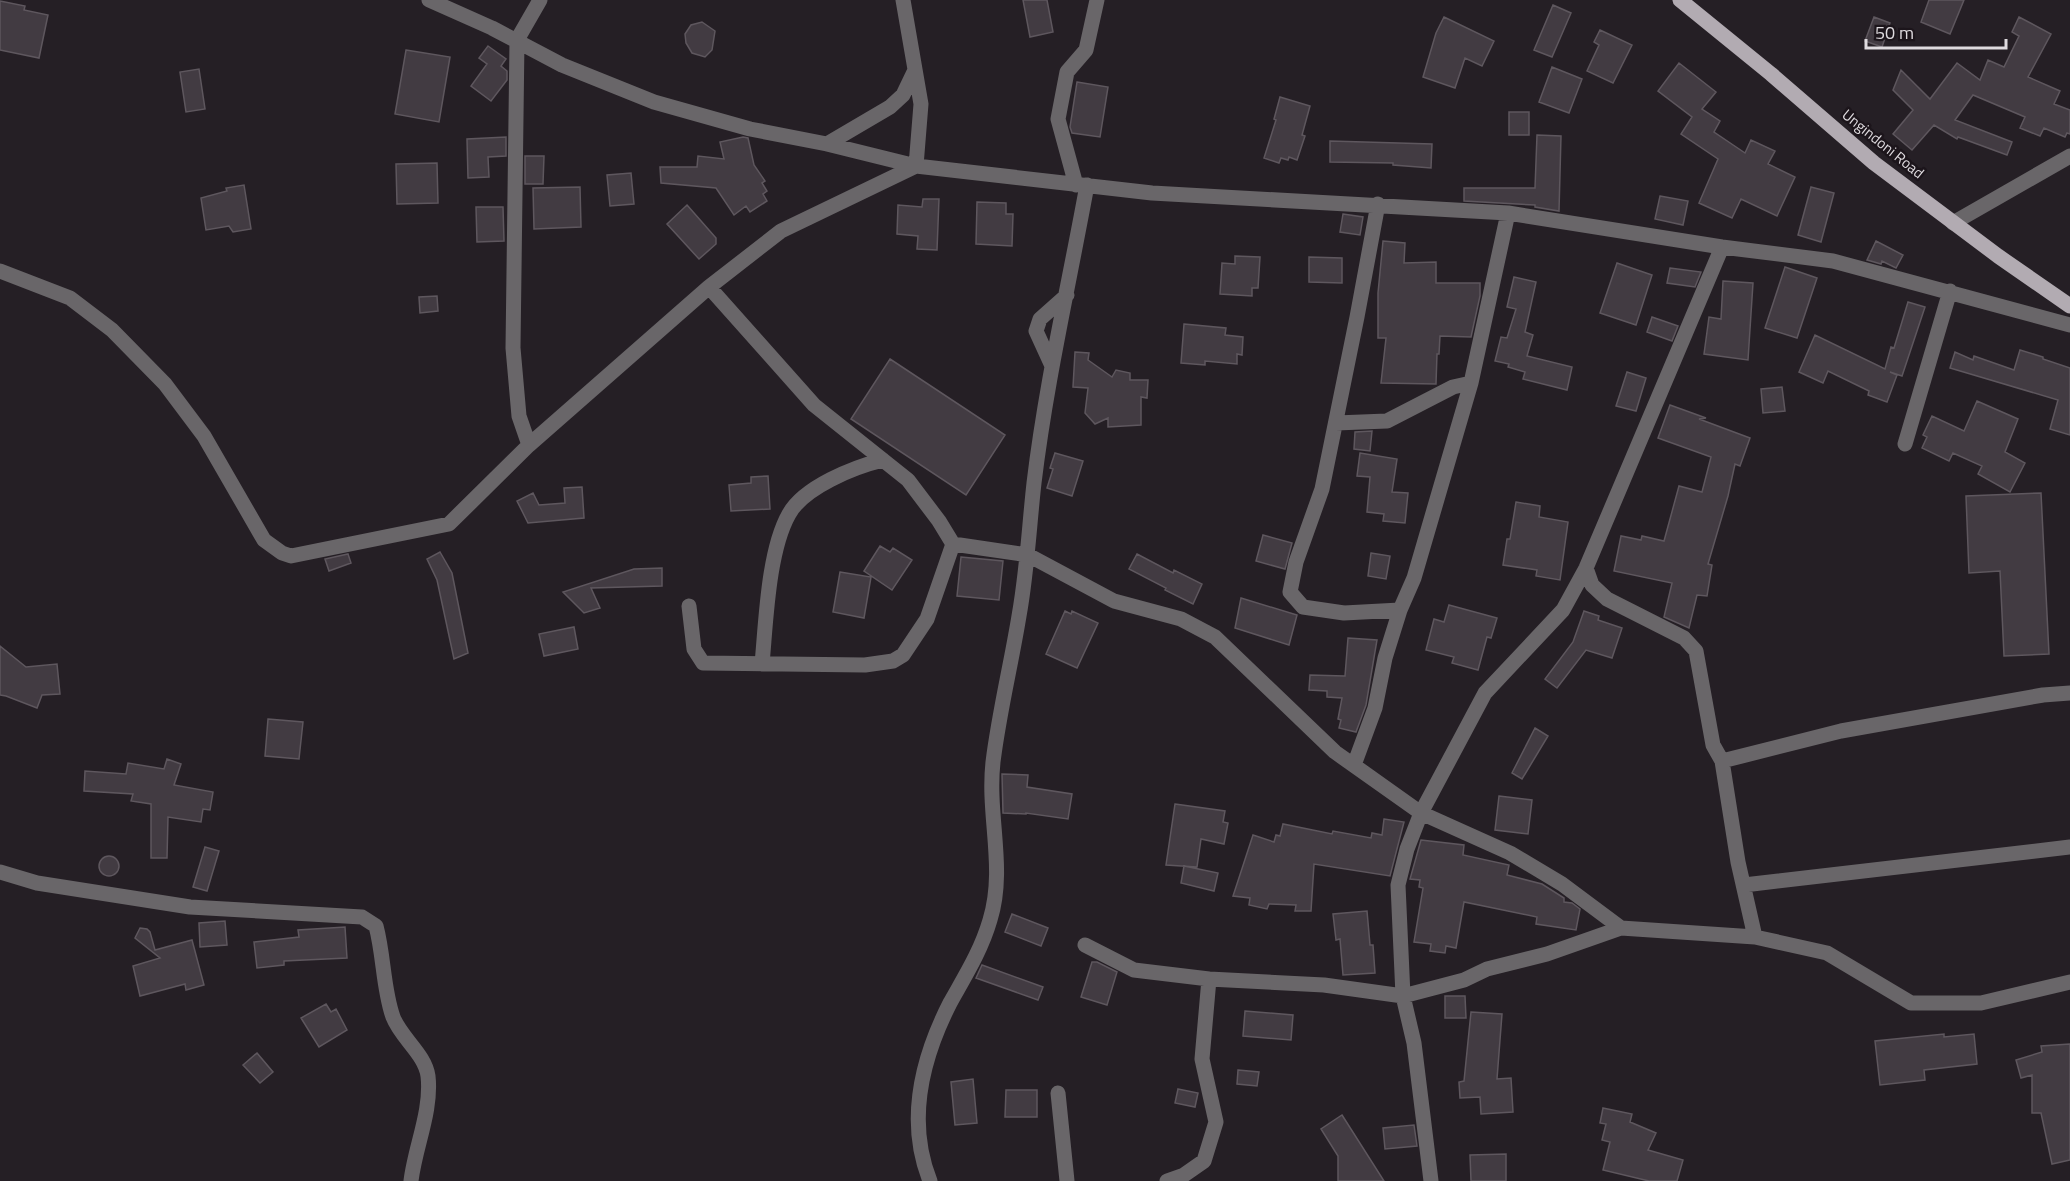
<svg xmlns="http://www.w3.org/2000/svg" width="2070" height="1181" font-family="'Titillium Web',sans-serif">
<rect width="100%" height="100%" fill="#251f25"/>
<!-- building -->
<path fill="#423b42" stroke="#5e575e" stroke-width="1.5" d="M 1023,0 L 1047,0 L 1053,32 L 1030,37 Z
M 1929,0 L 1964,0 L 1950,34 L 1921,22 Z
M 0,1 L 25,6 L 24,10 L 48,15 L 39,58 L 0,50 Z
M 1553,5 L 1571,13 L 1552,57 L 1534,50 Z
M 1444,17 L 1494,41 L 1482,66 L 1465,58 L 1455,88 L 1423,77 L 1436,33 Z
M 1874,17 L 1890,23 L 1882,47 L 1865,41 Z
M 2019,17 L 2051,34 L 2028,77 L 2060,91 L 2054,104 L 2070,110 L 2070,134 L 2067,133 L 2065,137 L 2044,128 L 2040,136 L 2020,128 L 2025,117 L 1973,95 L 1955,120 L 2012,142 L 2007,155 L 1958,137 L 1957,139 L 1934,125 L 1912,150 L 1893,134 L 1913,110 L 1893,90 L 1901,70 L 1930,99 L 1957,63 L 1980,80 L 1988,60 L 2004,67 L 2019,36 L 2012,32 Z
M 702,22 L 715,31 L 712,50 L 705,57 L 692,53 L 686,43 L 685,34 L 691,25 Z
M 1600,30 L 1632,45 L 1613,83 L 1587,71 L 1599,45 L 1594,42 Z
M 488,46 L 506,59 L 501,66 L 507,71 L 507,80 L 491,101 L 471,86 L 487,64 L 479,58 Z
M 406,50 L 450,57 L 439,122 L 395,114 Z
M 1679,63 L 1716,92 L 1702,109 L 1720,121 L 1714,132 L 1745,153 L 1751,140 L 1775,151 L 1768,164 L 1795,177 L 1777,216 L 1741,199 L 1732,218 L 1699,203 L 1718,159 L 1681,134 L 1692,117 L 1658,91 Z
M 1552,67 L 1582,79 L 1569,113 L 1539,102 Z
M 199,69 L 205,109 L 186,112 L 180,72 Z
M 1077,82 L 1108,87 L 1100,137 L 1072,133 L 1070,127 Z
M 1280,97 L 1310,106 L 1302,135 L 1305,136 L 1297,160 L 1289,157 L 1288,160 L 1281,158 L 1279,163 L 1264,158 L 1276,120 L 1274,119 Z
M 1509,112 L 1529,112 L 1529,135 L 1509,135 Z
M 1537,135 L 1561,136 L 1559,211 L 1535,207 L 1535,205 L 1464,201 L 1464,188 L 1535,188 Z
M 506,137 L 506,156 L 488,157 L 489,177 L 468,178 L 467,139 Z
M 743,137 L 748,138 L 754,165 L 765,181 L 762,183 L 767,191 L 763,194 L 767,201 L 750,212 L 746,206 L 734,215 L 716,188 L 661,183 L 660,167 L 697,167 L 698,156 L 724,159 L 720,142 Z
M 1330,141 L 1432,144 L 1431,168 L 1393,165 L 1393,163 L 1330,162 Z
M 525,156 L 544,156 L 543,184 L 525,184 Z
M 437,163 L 438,203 L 397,204 L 396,164 Z
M 631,173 L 634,204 L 610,206 L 607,175 Z
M 244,185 L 251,229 L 233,232 L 229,226 L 206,230 L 201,198 L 227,191 L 226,188 Z
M 580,187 L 581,227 L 534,229 L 533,188 Z
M 1811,187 L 1834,193 L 1821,242 L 1798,235 Z
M 1660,196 L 1688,201 L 1683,225 L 1655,219 Z
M 923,199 L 939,199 L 937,250 L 917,249 L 918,236 L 897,234 L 898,205 L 922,207 Z
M 977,202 L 1006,203 L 1006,214 L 1013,214 L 1012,246 L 976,244 Z
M 687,205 L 716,238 L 716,244 L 699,259 L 667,224 Z
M 476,207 L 503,207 L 504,241 L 477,242 Z
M 1343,214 L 1363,217 L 1360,235 L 1340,232 Z
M 1383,241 L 1405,243 L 1404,263 L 1436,262 L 1436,283 L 1480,283 L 1480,296 L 1471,337 L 1440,336 L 1439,354 L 1437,354 L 1436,384 L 1381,383 L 1386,338 L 1378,338 L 1378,293 Z
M 1876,241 L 1903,255 L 1896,268 L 1882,261 L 1881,264 L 1867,260 Z
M 1235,256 L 1260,257 L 1258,288 L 1252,288 L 1252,296 L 1220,294 L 1222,263 L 1235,264 Z
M 1309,257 L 1342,258 L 1342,283 L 1309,282 Z
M 1617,263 L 1652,275 L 1636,325 L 1600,313 Z
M 1785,267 L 1817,278 L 1797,338 L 1765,328 Z
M 1670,268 L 1701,272 L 1695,287 L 1667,283 Z
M 1514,277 L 1536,282 L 1525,332 L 1533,335 L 1527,356 L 1572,367 L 1567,390 L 1523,379 L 1525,372 L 1508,367 L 1509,364 L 1495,361 L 1501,337 L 1507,338 L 1516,309 L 1507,307 Z
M 1723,281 L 1753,283 L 1748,360 L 1704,354 L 1709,317 L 1721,319 Z
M 437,296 L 438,311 L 420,313 L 419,297 Z
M 1908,302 L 1925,307 L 1902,376 L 1890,372 L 1897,375 L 1887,402 L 1868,395 L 1869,391 L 1828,371 L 1823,383 L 1799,372 L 1815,335 L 1885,369 L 1891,347 L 1894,348 Z
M 1652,317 L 1678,326 L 1672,341 L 1647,332 Z
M 1184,324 L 1226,328 L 1225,335 L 1243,337 L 1242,355 L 1237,354 L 1237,364 L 1205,361 L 1205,365 L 1181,363 Z
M 2020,350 L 2043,357 L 2043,359 L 2070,368 L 2070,435 L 2050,429 L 2058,400 L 1950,368 L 1955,352 L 1973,360 L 1974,356 L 2014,370 Z
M 1075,352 L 1089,353 L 1088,360 L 1112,377 L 1116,370 L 1130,373 L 1130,380 L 1148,380 L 1147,398 L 1141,397 L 1141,425 L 1108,427 L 1108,418 L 1095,424 L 1085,413 L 1088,388 L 1073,387 Z
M 890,359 L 1005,435 L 966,495 L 851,419 Z
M 1627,372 L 1646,378 L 1636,411 L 1616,406 Z
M 1782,387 L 1785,411 L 1763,413 L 1761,389 Z
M 1977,401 L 2018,419 L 2005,452 L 2025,463 L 2010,492 L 1978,474 L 1982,466 L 1953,453 L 1949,461 L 1922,448 L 1927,437 L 1923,435 L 1932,416 L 1964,431 Z
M 1670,405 L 1706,418 L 1699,419 L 1750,438 L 1740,466 L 1735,464 L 1728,496 L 1708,564 L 1712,565 L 1707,596 L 1697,595 L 1689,628 L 1664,617 L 1672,583 L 1614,571 L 1621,536 L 1641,540 L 1642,536 L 1664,541 L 1679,486 L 1702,492 L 1711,457 L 1658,438 Z
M 1372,431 L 1370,451 L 1354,449 L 1355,432 Z
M 1055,453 L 1083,461 L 1072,496 L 1047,488 L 1053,469 L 1050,468 Z
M 1360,453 L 1397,459 L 1392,492 L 1408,493 L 1405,523 L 1383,521 L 1384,514 L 1367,512 L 1370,477 L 1357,476 Z
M 768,476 L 770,509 L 731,511 L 729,485 L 751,483 L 751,477 Z
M 582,487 L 584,518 L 528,523 L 517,501 L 533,493 L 539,505 L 565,503 L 564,488 Z
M 2041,493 L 2049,654 L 2004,656 L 2000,571 L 1969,573 L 1966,496 Z
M 1516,502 L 1540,506 L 1539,517 L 1568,522 L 1560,580 L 1536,576 L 1537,570 L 1503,565 L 1507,539 L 1510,539 Z
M 1263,535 L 1292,543 L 1285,569 L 1256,561 Z
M 880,546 L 890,552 L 893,548 L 912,560 L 892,590 L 864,571 Z
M 440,552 L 452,573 L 468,653 L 454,659 L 437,580 L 427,559 Z
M 1371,553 L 1390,556 L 1386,579 L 1368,576 Z
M 348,554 L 351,563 L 329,571 L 325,559 Z
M 1137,554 L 1173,573 L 1174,570 L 1202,584 L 1193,604 L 1165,590 L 1166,588 L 1129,569 Z
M 961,557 L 1003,561 L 999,600 L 957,596 Z
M 662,568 L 662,586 L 591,588 L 600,608 L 584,613 L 563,592 L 634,569 Z
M 840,572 L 871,577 L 864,618 L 833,612 Z
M 1241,598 L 1297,615 L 1289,645 L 1235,628 Z
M 1449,605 L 1497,618 L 1491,638 L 1487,637 L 1478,670 L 1452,663 L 1454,657 L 1426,650 L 1434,619 L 1444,622 Z
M 1065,611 L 1071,614 L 1072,611 L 1098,623 L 1077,668 L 1046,654 Z
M 1584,611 L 1599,616 L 1598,620 L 1622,628 L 1612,658 L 1586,650 L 1557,688 L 1545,679 L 1573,642 Z
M 574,627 L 578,649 L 544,656 L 539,634 Z
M 1348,638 L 1377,640 L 1366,705 L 1356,732 L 1339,728 L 1341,720 L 1338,719 L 1342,698 L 1327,697 L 1327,691 L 1309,690 L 1310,675 L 1345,676 Z
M 0,646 L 26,667 L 57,664 L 60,694 L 42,695 L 37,708 L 6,696 L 0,695 Z
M 268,719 L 303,722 L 299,759 L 265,756 Z
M 1535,728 L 1548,736 L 1522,779 L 1512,773 Z
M 167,759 L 181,764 L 174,785 L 213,792 L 210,810 L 203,809 L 201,822 L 168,817 L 167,858 L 151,858 L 151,804 L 131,801 L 133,794 L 84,791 L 85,771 L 126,774 L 128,763 L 164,769 Z
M 1002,774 L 1028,775 L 1027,787 L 1072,794 L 1068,819 L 1026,813 L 1026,814 L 1003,813 Z
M 1499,796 L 1532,800 L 1528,834 L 1495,830 Z
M 1175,804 L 1225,811 L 1223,822 L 1228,823 L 1224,844 L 1201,839 L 1197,867 L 1166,865 Z
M 1384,819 L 1404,822 L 1390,876 L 1314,864 L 1311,911 L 1295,911 L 1296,905 L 1269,904 L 1267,909 L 1249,905 L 1250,898 L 1233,896 L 1253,835 L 1274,842 L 1276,835 L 1280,836 L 1283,824 L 1332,834 L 1333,831 L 1371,838 L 1372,833 L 1382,835 Z
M 1421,840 L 1464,845 L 1463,855 L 1509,865 L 1507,875 L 1542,884 L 1564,898 L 1564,902 L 1572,903 L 1580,909 L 1576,930 L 1536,924 L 1537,917 L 1464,902 L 1456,948 L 1446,946 L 1445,953 L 1430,951 L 1431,944 L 1414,942 L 1423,888 L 1419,887 L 1420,880 L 1410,879 Z
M 205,847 L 219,851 L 207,891 L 193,887 Z
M99 866a10 10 0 1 1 20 0a10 10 0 1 1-20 0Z
M 1184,866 L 1218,873 L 1214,891 L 1181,883 Z
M 1367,911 L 1370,945 L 1373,945 L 1375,973 L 1343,975 L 1340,939 L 1336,940 L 1333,914 Z
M 1012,914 L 1048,928 L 1041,946 L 1005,932 Z
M 225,921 L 227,945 L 200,947 L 199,923 Z
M 345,927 L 347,958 L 284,961 L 284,965 L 257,968 L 254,942 L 299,937 L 298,930 Z
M 140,928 L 147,929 L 150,932 L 155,950 L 192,940 L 204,985 L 186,990 L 185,984 L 140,996 L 133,966 L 160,958 L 135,938 Z
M 1092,962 L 1097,962 L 1117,972 L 1107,1005 L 1081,997 Z
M 982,965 L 1043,987 L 1038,1000 L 976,978 Z
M 1445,996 L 1465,996 L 1466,1018 L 1445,1018 Z
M 326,1004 L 331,1012 L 336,1009 L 347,1030 L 319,1047 L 301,1018 Z
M 1245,1011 L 1293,1015 L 1291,1040 L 1243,1036 Z
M 1471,1012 L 1502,1014 L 1497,1079 L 1511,1078 L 1513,1112 L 1481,1114 L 1480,1097 L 1460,1098 L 1459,1082 L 1464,1081 Z
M 1944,1034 L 1944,1037 L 1974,1034 L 1977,1064 L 1924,1070 L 1925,1080 L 1880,1085 L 1875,1041 Z
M 2070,1044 L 2070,1160 L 2052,1164 L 2041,1113 L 2032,1113 L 2032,1075 L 2021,1078 L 2016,1060 L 2042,1052 L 2041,1046 Z
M 257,1053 L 273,1072 L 260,1083 L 243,1065 Z
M 1238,1070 L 1259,1072 L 1257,1086 L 1237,1084 Z
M 973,1079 L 977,1123 L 955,1125 L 951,1082 Z
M 1178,1089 L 1198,1093 L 1195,1107 L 1175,1103 Z
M 1006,1090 L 1037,1090 L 1037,1117 L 1005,1117 Z
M 1603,1108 L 1632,1114 L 1630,1122 L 1656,1133 L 1648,1150 L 1683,1160 L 1677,1181 L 1649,1181 L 1603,1170 L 1610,1142 L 1602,1140 L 1606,1124 L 1600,1123 Z
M 1342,1115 L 1384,1181 L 1338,1181 L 1338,1156 L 1321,1129 Z
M 1414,1125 L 1417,1146 L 1385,1149 L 1383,1128 Z
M 1506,1154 L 1506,1181 L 1471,1181 L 1470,1155 Z"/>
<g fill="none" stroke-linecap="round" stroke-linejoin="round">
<!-- minor -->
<path stroke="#696669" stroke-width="15" d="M 429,0 L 492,28 L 562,65 L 654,102 L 750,129 L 827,144 L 916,166
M 903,0 L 921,104 L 916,166 L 1152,193 L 1508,213 L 1722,247 L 1833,261 L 2070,325
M 827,144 L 890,107 L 903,95 L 915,70
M 1076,185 L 1058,119 L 1067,72 L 1086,50 L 1097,0
M 1378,204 L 1357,317 L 1322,489 L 1296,562 L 1290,592 L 1303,607 L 1344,613 L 1400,610
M 1953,223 L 2070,156
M 0,271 L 70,298 L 112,330 L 165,384 L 204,436 L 264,540 L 282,553 L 291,556 L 449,524 L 529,445 L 709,287 L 781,231 L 916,166
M 709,287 L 814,405 L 908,480 L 939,521 L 953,544
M 1052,366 L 1036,331 L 1040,319 L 1067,295
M 1336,423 L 1387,421 L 1453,387 L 1471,383
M 1905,444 L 1950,291
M 529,445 L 519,416 L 513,348 L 517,40 L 540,0
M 1586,568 L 1592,585 L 1607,599 L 1684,638 L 1696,651 L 1713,745 L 1722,761 L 1841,731 L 2043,695 L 2070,693
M 689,606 L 694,649 L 703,663 L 865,665 L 893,661 L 903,655 L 927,619 L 953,544 L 1028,555 L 1114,601 L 1181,619 L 1215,637 L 1335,752 L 1421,813 L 1510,853 L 1562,884 L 1621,928 L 1755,937 L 1827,953 L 1911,1003 L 1981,1003 L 2070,982
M 762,664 C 766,622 768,551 789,514 C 804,487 854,467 883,460
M 1722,761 L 1738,862 L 1755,937
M 1354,765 L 1375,708 L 1385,658 L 1400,610 L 1414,578 L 1471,383 L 1508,213
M 0,872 L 37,883 L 190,907 L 362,917 L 376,926 C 384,956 383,989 393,1017 C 401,1038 425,1054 428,1076 C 432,1111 415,1147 411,1181
M 1744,885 L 2070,847
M 1621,928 L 1547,954 L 1487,969 L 1464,980 L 1403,996 L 1398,885 L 1407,849 L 1421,813 L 1485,693 L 1563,610 L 1586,568 L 1722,247
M 1085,945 L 1134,970 L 1209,979
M 1058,1093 L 1067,1181
M 930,1181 C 906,1121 922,1058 950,1003 C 965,976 981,951 990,920 C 1006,868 987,816 993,762 C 999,713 1011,665 1019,616 C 1027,572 1029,528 1034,483 C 1046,383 1069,284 1087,185
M 1167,1181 L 1184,1175 L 1204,1161 L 1216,1122 L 1202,1059 L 1209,979 L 1324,985 L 1403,996 L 1414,1043 L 1431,1181"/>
<!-- major -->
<path stroke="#b2abb2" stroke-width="15" d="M 1680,0 L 1771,74 L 1874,163 L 1998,256 L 2070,306"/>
</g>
<g text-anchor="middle" stroke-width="5" stroke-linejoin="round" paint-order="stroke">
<!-- street labels -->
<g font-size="15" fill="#dfdbdf" stroke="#1c151b">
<text transform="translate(1883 144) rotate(39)" y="5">Ungindoni Road</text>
</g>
</g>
<!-- scale -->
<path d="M1866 39v9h140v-9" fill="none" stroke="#dfdbdf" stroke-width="3"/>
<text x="1875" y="39" font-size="18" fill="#dfdbdf" stroke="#1c151b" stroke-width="4.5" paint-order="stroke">50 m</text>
</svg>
